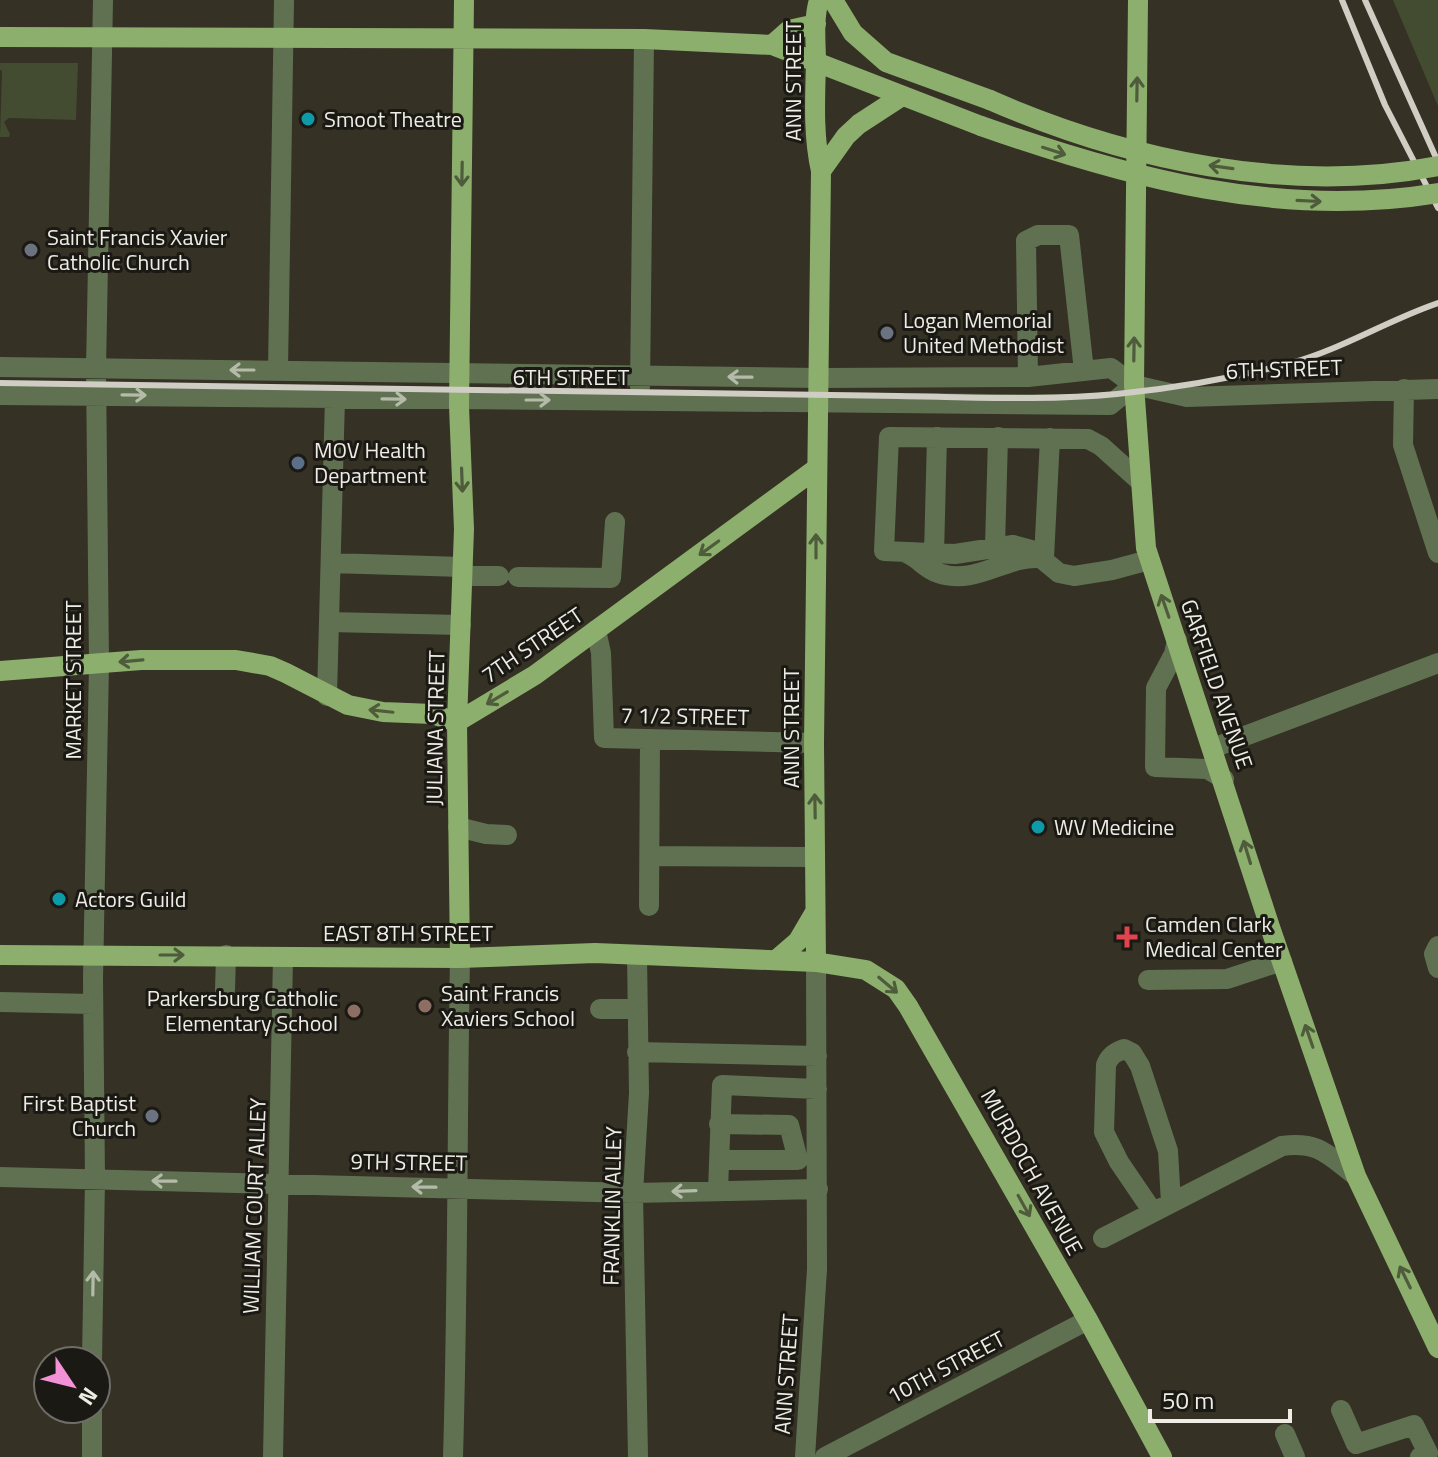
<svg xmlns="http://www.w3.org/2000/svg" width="1438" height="1457" font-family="'Titillium Web',sans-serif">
<rect width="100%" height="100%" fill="#353125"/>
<!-- green -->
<path fill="#434c31" d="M 1393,0 L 1438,0 L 1438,106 Z
M 0,63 L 78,63 L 76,120 L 9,118 L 4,122 L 10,134 L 9,137 L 0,137 L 2,71 L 0,70 Z"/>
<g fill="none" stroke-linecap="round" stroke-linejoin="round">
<!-- minor -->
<path stroke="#607151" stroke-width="20" d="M 0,367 L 818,378 L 1028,377 L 1111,368 L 1134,385 L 1187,397 L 1438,389
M 278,370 L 284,0
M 1028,377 L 1026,241 L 1038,235 L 1069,235 L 1084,371
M 640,387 L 644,39
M 1404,389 L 1403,445 L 1438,553
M 0,395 L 1110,405 L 1134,385
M 1141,482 L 1101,446 L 1088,439 L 889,437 L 884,551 L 955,554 L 1013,545 L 1031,550 L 1059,573 L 1074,576 L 1112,570 L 1149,560
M 995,547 L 998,437
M 906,553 C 919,558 925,569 938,573 C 976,586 1004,556 1040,558
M 934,554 L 937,437
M 1044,558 L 1050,438
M 331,563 L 463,567
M 462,576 L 499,576
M 518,577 L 611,578 L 615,522
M 329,622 L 461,625
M 596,630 L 601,653 L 604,738 L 814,743
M 1177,640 L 1174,654 L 1156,688 L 1155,767 L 1207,769 L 1224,779
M 327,696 L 335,398
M 1213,748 L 1438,663
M 458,827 L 486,834 L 507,835
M 650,856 L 815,857
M 649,906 L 650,739
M 1438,946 L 1434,954 L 1438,968
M 637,955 L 639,1093 L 633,1193 L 638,1457
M 1148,980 L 1227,979 L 1282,961
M 225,990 L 226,955
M 0,1002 L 93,1004
M 600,1009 L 637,1009
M 637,1052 L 817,1056
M 719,1160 L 798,1160 L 789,1125 L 719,1124
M 0,1177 L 633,1193 L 818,1189
M 718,1190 L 722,1085 L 817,1089
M 1153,1212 L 1119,1162 L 1104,1132 L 1106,1065 C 1109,1056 1115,1052 1124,1049 L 1132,1053 L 1140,1066 L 1168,1151 L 1171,1203
M 1103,1238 L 1282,1146 C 1319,1141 1328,1155 1356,1176
M 92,1361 L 95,1179 L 93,979 L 99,664 L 96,369 L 103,0
M 1341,1410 L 1356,1444 L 1414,1425 L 1428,1453 L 1420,1457
M 1285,1434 L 1295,1457
M 92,1457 L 92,1409
M 273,1457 L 283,957
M 453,1457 C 458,1291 457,1124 460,958
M 805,1457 L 817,1269 L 816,962
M 825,1457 L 1088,1320"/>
<!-- major -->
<path stroke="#8daf6d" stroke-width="20" d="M 833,0 L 853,33 L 886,62 L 990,100
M 1138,0 L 1134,385 L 1146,548 L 1270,927 L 1356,1176 L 1438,1348
M 0,37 L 644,39 L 772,45 L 981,126
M 772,45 L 789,30 L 816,24
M 821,171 L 846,136 L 859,124 L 902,96
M 0,671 L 141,660 L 236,660 L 270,666 L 286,673 L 348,705 L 383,712 L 432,714 L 457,722 L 535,675 L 817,468
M 0,955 L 460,958 L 595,953 L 816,962 L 866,970 L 896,989 L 908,1006 L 1088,1320 L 1162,1457
M 460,958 L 457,722 L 464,529 L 459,406 L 464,0
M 776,960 L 798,941 L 815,912
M 816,962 L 814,743 L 821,171 C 813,136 815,99 816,63 C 816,43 813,20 819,0"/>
<!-- rail -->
<path stroke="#cfcdc4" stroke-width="6" d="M 1342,0 L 1385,105 L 1438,208
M 1365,0 L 1438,162
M 0,383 L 898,396 C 971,397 1045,401 1117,394 C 1176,388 1234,378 1291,363 C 1342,349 1388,320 1438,303"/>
<!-- major-bridge -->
<path stroke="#8daf6d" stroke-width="20" d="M 990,100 C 1127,160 1289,195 1438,166
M 981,126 C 1129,178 1279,219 1438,193"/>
</g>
<!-- one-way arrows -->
<defs><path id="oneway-shaft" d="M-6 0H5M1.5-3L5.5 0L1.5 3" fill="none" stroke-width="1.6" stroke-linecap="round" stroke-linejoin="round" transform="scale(2)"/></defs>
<g stroke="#4e5c3c">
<use href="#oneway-shaft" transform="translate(1137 89) rotate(-89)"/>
<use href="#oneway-shaft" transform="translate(1054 151) rotate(18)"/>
<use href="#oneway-shaft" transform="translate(1221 167) rotate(-172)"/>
<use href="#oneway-shaft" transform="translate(462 174) rotate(91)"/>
<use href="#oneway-shaft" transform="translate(1309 201) rotate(3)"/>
<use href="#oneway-shaft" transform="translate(1134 349) rotate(-89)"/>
<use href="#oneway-shaft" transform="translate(462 480) rotate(88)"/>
<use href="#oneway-shaft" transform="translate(816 546) rotate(-90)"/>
<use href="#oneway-shaft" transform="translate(709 548) rotate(144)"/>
<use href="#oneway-shaft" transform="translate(1165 606) rotate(-109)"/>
<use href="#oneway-shaft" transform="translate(131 661) rotate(175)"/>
<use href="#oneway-shaft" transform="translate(497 698) rotate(149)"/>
<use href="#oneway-shaft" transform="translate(381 711) rotate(-174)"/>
<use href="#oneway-shaft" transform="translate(815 806) rotate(-91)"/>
<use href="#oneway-shaft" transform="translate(1247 852) rotate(-107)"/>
<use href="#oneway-shaft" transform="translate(172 955)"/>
<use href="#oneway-shaft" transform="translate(888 985) rotate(40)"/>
<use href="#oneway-shaft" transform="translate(1309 1036) rotate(-109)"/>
<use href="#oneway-shaft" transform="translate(1024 1206) rotate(61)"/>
<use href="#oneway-shaft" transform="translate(1405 1277) rotate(-116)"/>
</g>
<g stroke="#b5bba9">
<use href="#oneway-shaft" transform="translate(242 370) rotate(-180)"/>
<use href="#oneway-shaft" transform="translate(740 377) rotate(-179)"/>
<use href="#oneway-shaft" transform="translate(134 395) rotate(1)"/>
<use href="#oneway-shaft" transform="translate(394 399) rotate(1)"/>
<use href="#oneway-shaft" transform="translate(538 400)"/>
<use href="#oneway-shaft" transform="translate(164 1181) rotate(-179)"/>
<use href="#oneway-shaft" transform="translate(424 1187) rotate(-179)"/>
<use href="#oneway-shaft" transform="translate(684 1191) rotate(178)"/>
<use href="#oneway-shaft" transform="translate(93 1283) rotate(-89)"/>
</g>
<!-- markers -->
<g fill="#0f9aa8" stroke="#1b1914" stroke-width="3">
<circle cx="308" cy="119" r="8"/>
<circle cx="1038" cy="827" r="8"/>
<circle cx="59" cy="899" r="8"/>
</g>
<g fill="#6b7280" stroke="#1b1914" stroke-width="3">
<circle cx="31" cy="250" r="8"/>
<circle cx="887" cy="333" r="8"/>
<circle cx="152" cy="1116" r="8"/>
</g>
<circle fill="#5c6f8a" stroke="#1b1914" stroke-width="3" cx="298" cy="463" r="8"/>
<path fill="#e0444e" stroke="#1b1914" stroke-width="3" d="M1123 925h8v8h8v8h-8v8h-8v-8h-8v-8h8z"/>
<g fill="#8d6e63" stroke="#1b1914" stroke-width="3">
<circle cx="425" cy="1006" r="8"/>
<circle cx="354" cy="1011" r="8"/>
</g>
<g text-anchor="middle" stroke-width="6" stroke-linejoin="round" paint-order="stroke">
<!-- street labels -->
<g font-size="22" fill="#eeece4" stroke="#1b1914">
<text transform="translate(793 81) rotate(-90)" y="8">ANN STREET</text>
<text transform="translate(1284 369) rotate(-2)" y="8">6TH STREET</text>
<text x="571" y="385">6TH STREET</text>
<text transform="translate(532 645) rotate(-34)" y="8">7TH STREET</text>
<text transform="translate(73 680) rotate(-90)" y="8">MARKET STREET</text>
<text transform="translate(1217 684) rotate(71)" y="8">GARFIELD AVENUE</text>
<text transform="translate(685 716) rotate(1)" y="8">7 1/2 STREET</text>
<text transform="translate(435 728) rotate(-89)" y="8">JULIANA STREET</text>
<text transform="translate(791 728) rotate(-90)" y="8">ANN STREET</text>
<text x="408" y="941">EAST 8TH STREET</text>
<text transform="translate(409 1162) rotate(1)" y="8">9TH STREET</text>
<text transform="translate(1032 1172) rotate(61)" y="8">MURDOCH AVENUE</text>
<text transform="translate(254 1206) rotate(-88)" y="8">WILLIAM COURT ALLEY</text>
<text transform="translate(612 1206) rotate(-89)" y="8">FRANKLIN ALLEY</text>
<text transform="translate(946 1367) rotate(-28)" y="8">10TH STREET</text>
<text transform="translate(786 1374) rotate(-86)" y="8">ANN STREET</text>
</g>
<!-- poi labels -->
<g font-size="22" fill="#eeece4" stroke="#1b1914" text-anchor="start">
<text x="324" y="127">Smoot Theatre</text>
<text x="47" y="245">Saint Francis Xavier<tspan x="47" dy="25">Catholic Church</tspan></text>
<text x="903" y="328">Logan Memorial<tspan x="903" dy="25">United Methodist</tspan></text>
<text x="314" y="458">MOV Health<tspan x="314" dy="25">Department</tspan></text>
<text x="1054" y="835">WV Medicine</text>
<text x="75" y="907">Actors Guild</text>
<text x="1145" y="932">Camden Clark<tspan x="1145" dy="25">Medical Center</tspan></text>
<text x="441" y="1001">Saint Francis<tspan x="441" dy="25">Xaviers School</tspan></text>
<text x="338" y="1006" text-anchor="end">Parkersburg Catholic<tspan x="338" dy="25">Elementary School</tspan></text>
<text x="136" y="1111" text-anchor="end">First Baptist<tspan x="136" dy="25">Church</tspan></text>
</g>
</g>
<!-- north arrow -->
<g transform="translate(72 1385) rotate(125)"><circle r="38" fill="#1b1914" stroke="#6f6d67" stroke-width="2"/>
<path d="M0-6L14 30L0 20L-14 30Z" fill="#f391d6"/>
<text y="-12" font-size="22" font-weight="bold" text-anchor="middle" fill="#eeece4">N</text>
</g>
<!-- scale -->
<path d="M1150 1409v12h140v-12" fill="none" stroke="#eeece4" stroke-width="4"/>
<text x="1162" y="1409" font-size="24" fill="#eeece4" stroke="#1b1914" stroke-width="6" paint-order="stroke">50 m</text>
</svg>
